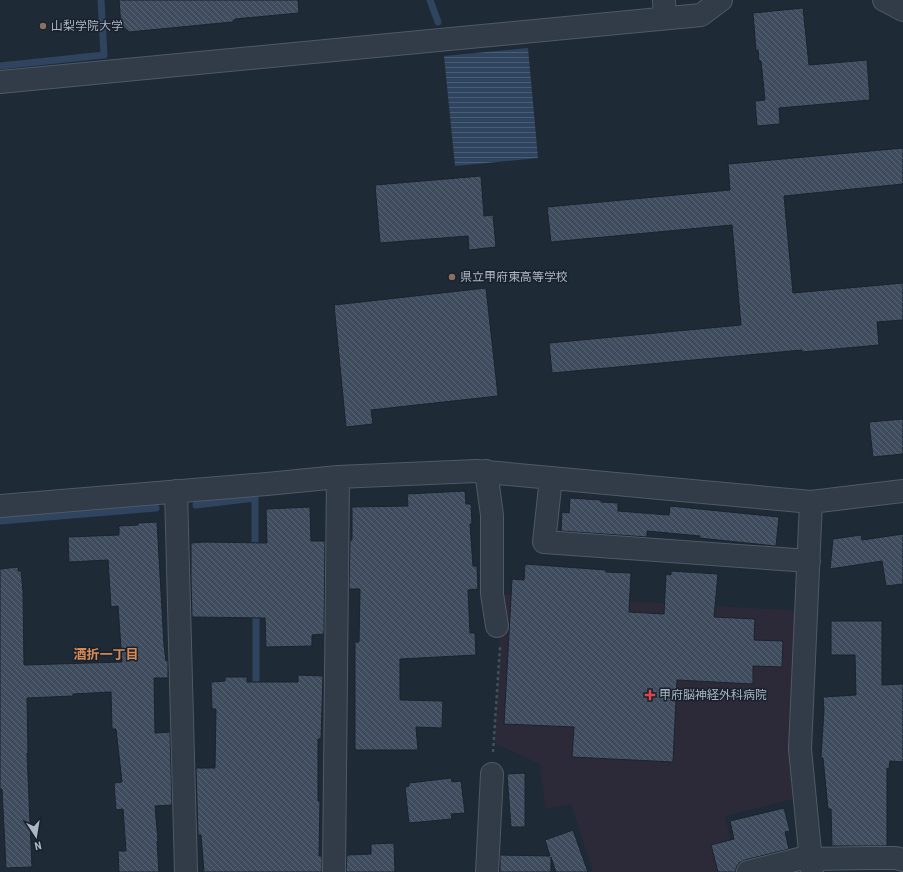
<svg xmlns="http://www.w3.org/2000/svg" width="903" height="872" font-family="'Roboto Condensed','Noto Sans JP',sans-serif">
<defs>
<pattern id="water-rules" width="6" height="5" patternUnits="userSpaceOnUse"><rect width="6" height="5" fill="#2f445e"/><path d="M0 2.5h6" fill="none" stroke="#4a5d74"/></pattern>
<pattern id="building-back-hatch" width="6" height="6" patternUnits="userSpaceOnUse"><rect width="6" height="6" fill="#3f4c5d"/><path d="M-1 5l2 2M0 0l6 6M5-1l2 2" fill="none" stroke="#586473"/></pattern>
</defs>
<rect width="100%" height="100%" fill="#1f2a37"/>
<!-- medical -->
<path fill="#2c2a39" d="M 492,594 L 807,611 L 805,796 L 725,816 L 738,872 L 593,872 L 571,804 L 545,809 L 540,764 L 494,743 L 500,646 Z"/>
<!-- water -->
<path fill="url(#water-rules)" d="M 528,48 L 538,158 L 455,166 L 444,56 Z"/>
<g fill="none" stroke-linecap="round" stroke-linejoin="round">
<!-- stream -->
<path stroke="#2f445e" stroke-width="7" d="M 430,0 L 438,22
M 0,66 L 104,55 L 101,0
M 196,505 L 255,498 L 255,552
M 0,521 L 156,508
M 256,608 L 256,690"/>
</g>
<!-- building -->
<path fill="url(#building-back-hatch)" stroke="#1a232e" d="M 119,0 L 298,0 L 299,13 L 235,19 L 232,22 L 129,32 L 121,25 Z
M 803,8 L 809,65 L 867,60 L 870,100 L 779,108 L 780,124 L 757,126 L 755,101 L 765,100 L 761,61 L 759,61 L 758,50 L 756,50 L 753,13 Z
M 903,148 L 903,184 L 784,196 L 793,293 L 903,283 L 903,320 L 877,322 L 879,345 L 802,352 L 802,350 L 552,373 L 549,343 L 741,325 L 732,225 L 551,242 L 547,207 L 730,190 L 728,164 Z
M 481,176 L 484,216 L 493,215 L 496,247 L 469,250 L 468,236 L 380,243 L 375,185 Z
M 486,288 L 498,396 L 371,410 L 373,424 L 346,427 L 334,305 Z
M 903,419 L 903,454 L 873,457 L 869,422 Z
M 465,491 L 466,504 L 471,504 L 472,524 L 470,524 L 473,566 L 477,566 L 478,589 L 468,590 L 470,633 L 475,633 L 476,655 L 400,659 L 400,700 L 443,701 L 442,728 L 416,727 L 418,750 L 355,750 L 355,642 L 359,642 L 360,589 L 349,589 L 350,540 L 352,540 L 352,507 L 408,506 L 407,494 Z
M 570,498 L 601,500 L 601,502 L 618,503 L 618,511 L 669,515 L 670,506 L 779,517 L 776,546 L 699,538 L 700,536 L 647,531 L 647,537 L 561,531 L 562,512 L 569,513 Z
M 310,507 L 311,541 L 325,541 L 324,634 L 312,635 L 312,646 L 266,647 L 265,618 L 192,617 L 191,578 L 191,543 L 204,542 L 267,543 L 266,509 Z
M 157,522 L 164,645 L 166,661 L 168,660 L 168,678 L 154,678 L 155,733 L 170,732 L 172,805 L 155,806 L 158,841 L 157,841 L 159,872 L 119,872 L 118,851 L 126,851 L 123,809 L 116,810 L 114,783 L 122,782 L 116,729 L 112,729 L 111,692 L 73,694 L 73,696 L 27,698 L 28,753 L 27,753 L 32,867 L 6,868 L 2,789 L 0,789 L 0,569 L 18,567 L 18,571 L 21,571 L 23,591 L 24,665 L 122,662 L 118,606 L 111,607 L 108,560 L 69,562 L 68,537 L 119,535 L 119,526 L 138,525 L 138,523 Z
M 903,534 L 903,584 L 886,586 L 882,561 L 830,569 L 833,539 L 861,535 L 862,540 Z
M 525,564 L 606,570 L 606,572 L 631,573 L 629,612 L 664,614 L 666,574 L 671,575 L 671,571 L 718,574 L 714,617 L 755,619 L 754,640 L 783,641 L 782,667 L 753,666 L 753,684 L 677,680 L 673,762 L 572,757 L 574,727 L 504,724 L 512,579 L 524,580 Z
M 831,621 L 882,621 L 882,685 L 903,684 L 903,762 L 890,761 L 889,769 L 887,768 L 887,846 L 832,846 L 831,809 L 828,809 L 823,758 L 821,757 L 824,710 L 823,697 L 856,695 L 855,655 L 831,655 Z
M 298,675 L 323,676 L 321,739 L 318,739 L 318,801 L 320,801 L 319,856 L 322,856 L 322,872 L 204,872 L 201,835 L 198,835 L 196,768 L 215,768 L 216,709 L 212,709 L 211,682 L 225,681 L 225,677 L 247,677 L 247,682 L 298,682 Z
M 525,773 L 525,827 L 511,827 L 507,774 Z
M 451,778 L 452,782 L 461,781 L 465,813 L 451,814 L 452,819 L 409,823 L 405,787 L 409,786 L 409,783 Z
M 784,808 L 790,831 L 785,832 L 789,849 L 745,860 L 739,863 L 736,868 L 736,872 L 718,872 L 711,845 L 734,839 L 730,821 Z
M 573,830 L 588,872 L 556,872 L 551,857 L 551,872 L 500,872 L 500,855 L 550,856 L 545,840 Z
M 394,843 L 395,872 L 346,872 L 347,855 L 371,854 L 371,844 Z"/>
<g fill="none" stroke-linecap="round" stroke-linejoin="round">
<defs>
<path id="minor" d="M 664,0 L 665,18
M 884,0 L 903,10
M 0,82 L 701,15 L 721,0
M 486,471 L 492,515 L 492,594 L 497,626
M 551,478 L 544,542 L 809,561
M 176,491 L 186,872
M 811,502 L 800,749 L 812,872
M 0,506 L 267,484 L 338,477 L 476,471 L 811,502 L 903,491
M 811,859 L 867,858 L 896,858 L 903,860
M 334,872 L 338,477
M 487,872 L 492,774
M 748,872 L 811,856"/>
</defs>
<!-- minor casing -->
<use href="#minor" stroke="#505966" stroke-width="24"/>
<!-- path -->
<path stroke="#3e5456" stroke-width="2.5" stroke-dasharray="3 3" stroke-linecap="butt" d="M 493,752 L 500,647"/>
<!-- minor -->
<use href="#minor" stroke="#323c48" stroke-width="22"/>
</g>
<!-- markers -->
<g fill="#8d6e63" stroke="#18212c" stroke-width="1.5">
<circle cx="43" cy="26" r="4"/>
<circle cx="452" cy="277" r="4"/>
</g>
<path fill="#e0444e" stroke="#18212c" stroke-width="1.5" d="M648 689h4v4h4v4h-4v4h-4v-4h-4v-4h4z"/>
<g text-anchor="middle" stroke-width="3" stroke-linejoin="round" paint-order="stroke">
<!-- poi labels -->
<g font-size="12" fill="#acb6c5" stroke="#18212c" text-anchor="start">
<text x="51" y="30">山梨学院大学</text>
<text x="460" y="281">県立甲府東高等学校</text>
<text x="659" y="699">甲府脳神経外科病院</text>
</g>
<!-- neighbourhood labels -->
<g font-size="13" font-weight="bold" fill="#d88a55" stroke="#18212c">
<text x="106" y="659">酒折一丁目</text>
</g>
</g>
<!-- north arrow -->
<g transform="translate(36 836) rotate(168)" stroke="#18212c" stroke-width="3" paint-order="stroke">
<path d="M0-3L7 15L0 10L-7 15Z" fill="#acb6c5"/>
<text y="-6" font-size="11" font-weight="bold" text-anchor="middle" fill="#acb6c5">N</text>
</g>
</svg>
